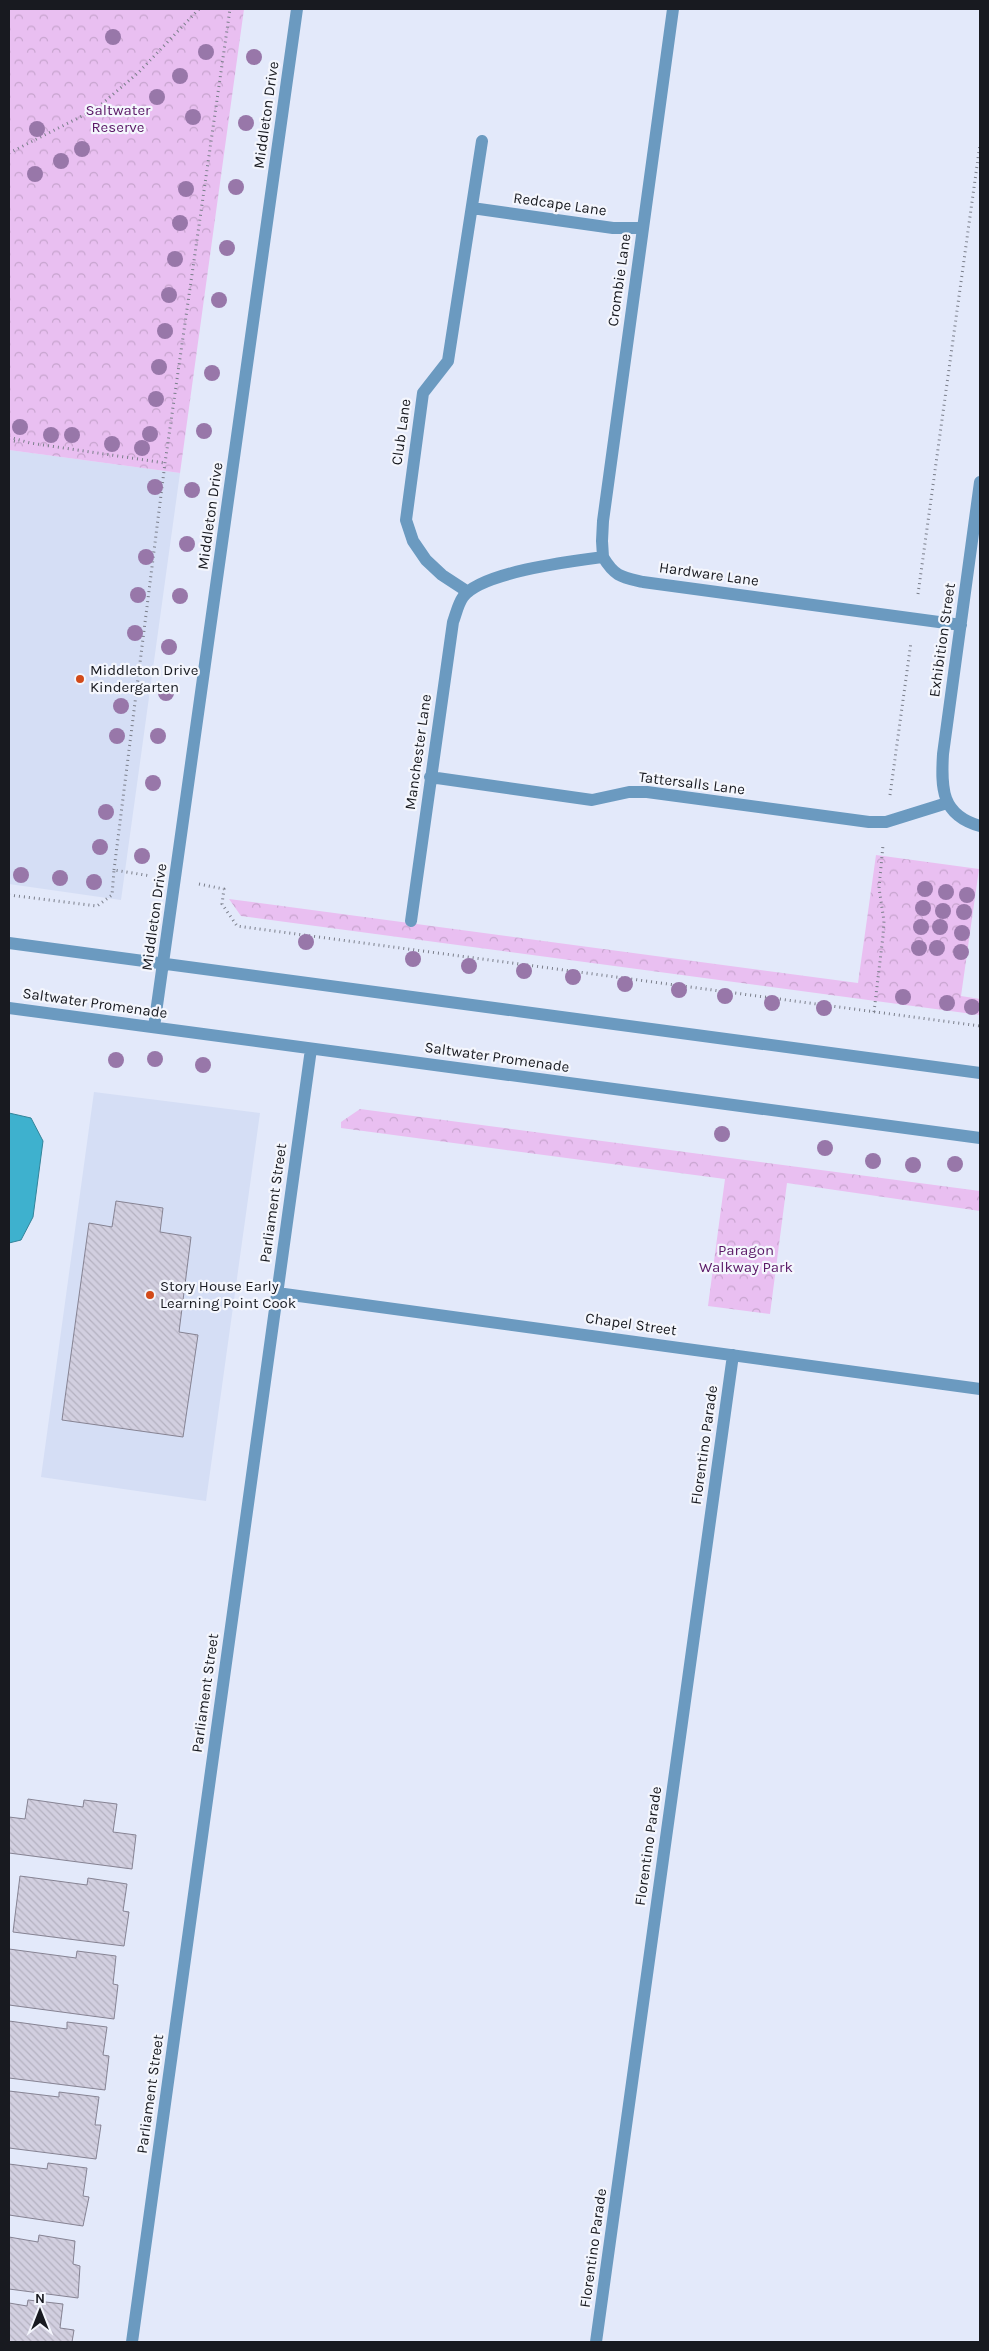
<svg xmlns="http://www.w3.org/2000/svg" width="989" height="2351" font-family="Karla,sans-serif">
<defs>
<pattern id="forest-crowns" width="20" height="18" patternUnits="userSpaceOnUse" patternTransform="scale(1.25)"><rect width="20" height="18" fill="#e9bff1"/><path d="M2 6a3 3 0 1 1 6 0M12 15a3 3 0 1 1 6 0" fill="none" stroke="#c7a4ce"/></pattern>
<pattern id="building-back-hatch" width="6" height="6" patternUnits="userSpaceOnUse" patternTransform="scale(1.25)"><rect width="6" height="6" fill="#d2cfe0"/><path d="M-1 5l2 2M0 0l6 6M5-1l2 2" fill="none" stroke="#b4b1c0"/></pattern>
</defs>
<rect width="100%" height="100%" fill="#e3e9fa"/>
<!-- built -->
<path fill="#d5def5" d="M 9,450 L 180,473 L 121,900 L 9,884 Z
M 94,1092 L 260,1113 L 206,1501 L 41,1477 Z"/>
<!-- forest -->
<path fill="url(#forest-crowns)" d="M 9,9 L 244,9 L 180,473 L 9,450 Z
M 876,855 L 979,869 L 961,996 L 980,999 L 980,1015 L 241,916 L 229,899 L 858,983 Z
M 360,1109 L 980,1191 L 980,1211 L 787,1183 L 770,1314 L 708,1306 L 725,1179 L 341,1128 L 341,1122 Z"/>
<!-- water -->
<path fill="#3eb1ce" stroke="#33849a" d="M 9,1113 L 31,1118 L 43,1141 L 33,1217 L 21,1240 L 9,1243 Z"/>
<!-- building -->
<path fill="url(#building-back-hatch)" stroke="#868393" d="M 116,1201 L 163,1208 L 160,1232 L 191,1237 L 179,1332 L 198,1335 L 183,1437 L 62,1420 L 89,1223 L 112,1227 Z
M 28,1799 L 83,1807 L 84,1800 L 117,1804 L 113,1832 L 136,1835 L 132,1869 L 9,1853 L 9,1817 L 25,1819 Z
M 20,1876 L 87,1885 L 88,1878 L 127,1884 L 123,1911 L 129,1912 L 124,1946 L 13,1932 Z
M 9,1949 L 76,1958 L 77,1951 L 116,1956 L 113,1984 L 118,1985 L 114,2019 L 9,2005 Z
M 9,2021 L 67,2029 L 67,2022 L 107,2027 L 103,2055 L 109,2056 L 105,2090 L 9,2078 Z
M 9,2091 L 59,2097 L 59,2092 L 99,2097 L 95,2125 L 101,2125 L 96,2159 L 9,2148 Z
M 48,2163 L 87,2168 L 83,2196 L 89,2197 L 83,2226 L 9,2215 L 9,2164 L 47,2169 Z
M 39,2235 L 75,2241 L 73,2264 L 80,2266 L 78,2298 L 9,2289 L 9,2237 L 38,2242 Z
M 28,2300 L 63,2304 L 60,2328 L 74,2330 L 72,2342 L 9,2342 L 9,2303 L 27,2306 Z"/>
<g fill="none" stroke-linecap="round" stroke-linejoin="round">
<!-- path -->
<path stroke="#7a7e8a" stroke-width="3" stroke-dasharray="1 4" stroke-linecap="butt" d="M 9,153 L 96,109 L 139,72 L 199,9
M 9,437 L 30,443 L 165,463
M 9,440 L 19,442
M 918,594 L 980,144
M 890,795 L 911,642
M 114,870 L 165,463 L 230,9
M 199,884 L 224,889 L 222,904 L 237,926 L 980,1026
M 9,895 L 97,906 L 112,895 L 114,870 L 151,876
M 874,1012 L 883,936 L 884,921 L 879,888 L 883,845"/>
<!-- minor -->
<path stroke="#6b9ac0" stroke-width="12" d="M 472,208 L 613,228 L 643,228
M 980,482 L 943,754 C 941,788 941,815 980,826
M 603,557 L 602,541 L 603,521 L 673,9
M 468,592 L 442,575 L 426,560 L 413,541 L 406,520 L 423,393 L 448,361 L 482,141
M 430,777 L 592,800 L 629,792 L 647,792 L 869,822 L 886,822 L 947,803
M 411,921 L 453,622 C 456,614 458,604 463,597 C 481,572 572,561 603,557 C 615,577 622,577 643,582 L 961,625
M 9,943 L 980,1073
M 9,1008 L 980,1138
M 154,1027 L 297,9
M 277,1293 L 980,1389
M 132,2342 L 311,1049
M 596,2342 L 733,1355"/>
</g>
<!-- trees -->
<g fill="#9877a9">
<circle cx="113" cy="37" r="8"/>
<circle cx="206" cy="52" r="8"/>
<circle cx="254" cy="57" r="8"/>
<circle cx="180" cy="76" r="8"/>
<circle cx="157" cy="97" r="8"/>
<circle cx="193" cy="117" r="8"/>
<circle cx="246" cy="123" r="8"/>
<circle cx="37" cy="129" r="8"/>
<circle cx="82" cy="149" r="8"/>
<circle cx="61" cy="161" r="8"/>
<circle cx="35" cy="174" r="8"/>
<circle cx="236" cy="187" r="8"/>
<circle cx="186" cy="189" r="8"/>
<circle cx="180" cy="223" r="8"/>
<circle cx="227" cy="248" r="8"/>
<circle cx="175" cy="259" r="8"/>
<circle cx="169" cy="295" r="8"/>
<circle cx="219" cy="300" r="8"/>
<circle cx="165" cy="331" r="8"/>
<circle cx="159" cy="367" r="8"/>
<circle cx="212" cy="373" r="8"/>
<circle cx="156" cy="399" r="8"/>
<circle cx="20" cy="427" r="8"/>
<circle cx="204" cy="431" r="8"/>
<circle cx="150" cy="434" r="8"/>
<circle cx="51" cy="435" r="8"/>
<circle cx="72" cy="435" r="8"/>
<circle cx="112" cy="444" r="8"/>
<circle cx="142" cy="448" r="8"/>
<circle cx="155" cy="487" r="8"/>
<circle cx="192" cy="490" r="8"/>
<circle cx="187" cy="544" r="8"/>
<circle cx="146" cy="557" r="8"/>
<circle cx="138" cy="595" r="8"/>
<circle cx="180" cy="596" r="8"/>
<circle cx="135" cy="633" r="8"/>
<circle cx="169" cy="647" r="8"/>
<circle cx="166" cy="693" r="8"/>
<circle cx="121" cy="706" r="8"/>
<circle cx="117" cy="736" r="8"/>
<circle cx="158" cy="736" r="8"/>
<circle cx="153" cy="783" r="8"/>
<circle cx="106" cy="812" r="8"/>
<circle cx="100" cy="847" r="8"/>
<circle cx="142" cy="856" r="8"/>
<circle cx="21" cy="875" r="8"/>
<circle cx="60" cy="878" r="8"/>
<circle cx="94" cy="882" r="8"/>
<circle cx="925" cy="889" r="8"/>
<circle cx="946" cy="892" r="8"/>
<circle cx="967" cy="895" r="8"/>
<circle cx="923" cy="908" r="8"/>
<circle cx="943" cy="911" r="8"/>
<circle cx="964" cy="912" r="8"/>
<circle cx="921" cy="927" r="8"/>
<circle cx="940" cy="927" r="8"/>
<circle cx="962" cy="933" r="8"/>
<circle cx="306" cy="942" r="8"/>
<circle cx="919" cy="948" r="8"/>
<circle cx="937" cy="948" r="8"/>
<circle cx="961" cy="952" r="8"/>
<circle cx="413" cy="959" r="8"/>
<circle cx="469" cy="966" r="8"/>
<circle cx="524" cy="971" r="8"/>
<circle cx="573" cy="977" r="8"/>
<circle cx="625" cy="984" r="8"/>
<circle cx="679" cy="990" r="8"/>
<circle cx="725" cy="996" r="8"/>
<circle cx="903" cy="997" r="8"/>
<circle cx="772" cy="1003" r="8"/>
<circle cx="947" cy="1003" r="8"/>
<circle cx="972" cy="1007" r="8"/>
<circle cx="824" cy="1008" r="8"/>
<circle cx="155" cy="1059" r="8"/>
<circle cx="116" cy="1060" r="8"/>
<circle cx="203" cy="1065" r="8"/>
<circle cx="722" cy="1134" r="8"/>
<circle cx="825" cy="1148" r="8"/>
<circle cx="873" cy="1161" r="8"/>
<circle cx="955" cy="1164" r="8"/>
<circle cx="913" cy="1165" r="8"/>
</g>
<!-- markers -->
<g fill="#d24a19" stroke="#f4f6fd" stroke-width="2">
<circle cx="80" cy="679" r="5"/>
<circle cx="150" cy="1295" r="5"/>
</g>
<g text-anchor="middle" stroke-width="4.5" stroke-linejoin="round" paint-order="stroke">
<!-- park labels -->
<g font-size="15" fill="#5b1967" stroke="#f4f6fd">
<text x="118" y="115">Saltwater<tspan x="118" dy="17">Reserve</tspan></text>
<text x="746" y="1255">Paragon<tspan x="746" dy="17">Walkway Park</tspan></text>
</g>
<!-- street labels -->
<g font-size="15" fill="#181a20" stroke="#f4f6fd">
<text transform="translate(266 115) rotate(-82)" y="5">Middleton Drive</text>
<text transform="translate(560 204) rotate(8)" y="5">Redcape Lane</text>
<text transform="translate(619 280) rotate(-82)" y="5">Crombie Lane</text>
<text transform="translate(401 432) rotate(-82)" y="5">Club Lane</text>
<text transform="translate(210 516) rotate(-82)" y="5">Middleton Drive</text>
<text transform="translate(709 574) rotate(8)" y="5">Hardware Lane</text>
<text transform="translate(942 640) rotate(-82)" y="5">Exhibition Street</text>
<text transform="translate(418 752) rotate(-82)" y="5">Manchester Lane</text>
<text transform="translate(692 783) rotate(7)" y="5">Tattersalls Lane</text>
<text transform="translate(154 917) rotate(-82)" y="5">Middleton Drive</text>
<text transform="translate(95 1003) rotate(8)" y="5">Saltwater Promenade</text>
<text transform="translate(497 1057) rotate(8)" y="5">Saltwater Promenade</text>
<text transform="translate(273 1203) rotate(-82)" y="5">Parliament Street</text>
<text transform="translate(631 1324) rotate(8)" y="5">Chapel Street</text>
<text transform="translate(704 1445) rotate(-82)" y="5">Florentino Parade</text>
<text transform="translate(205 1693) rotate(-82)" y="5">Parliament Street</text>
<text transform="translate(648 1846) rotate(-82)" y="5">Florentino Parade</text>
<text transform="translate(150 2094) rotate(-82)" y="5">Parliament Street</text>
<text transform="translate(593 2248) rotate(-82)" y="5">Florentino Parade</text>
</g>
<!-- poi labels -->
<g font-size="15" fill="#181a20" stroke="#f4f6fd" text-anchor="start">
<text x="90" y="675">Middleton Drive<tspan x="90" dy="17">Kindergarten</tspan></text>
<text x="160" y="1291">Story House Early<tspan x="160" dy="17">Learning Point Cook</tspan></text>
</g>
</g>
<!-- border -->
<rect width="989" height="2351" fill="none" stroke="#181a20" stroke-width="20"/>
<!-- north arrow -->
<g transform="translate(40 2311)" stroke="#f4f6fd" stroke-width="4" paint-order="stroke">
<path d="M0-4L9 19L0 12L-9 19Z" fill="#181a20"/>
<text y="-8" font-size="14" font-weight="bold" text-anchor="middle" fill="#181a20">N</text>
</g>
</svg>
